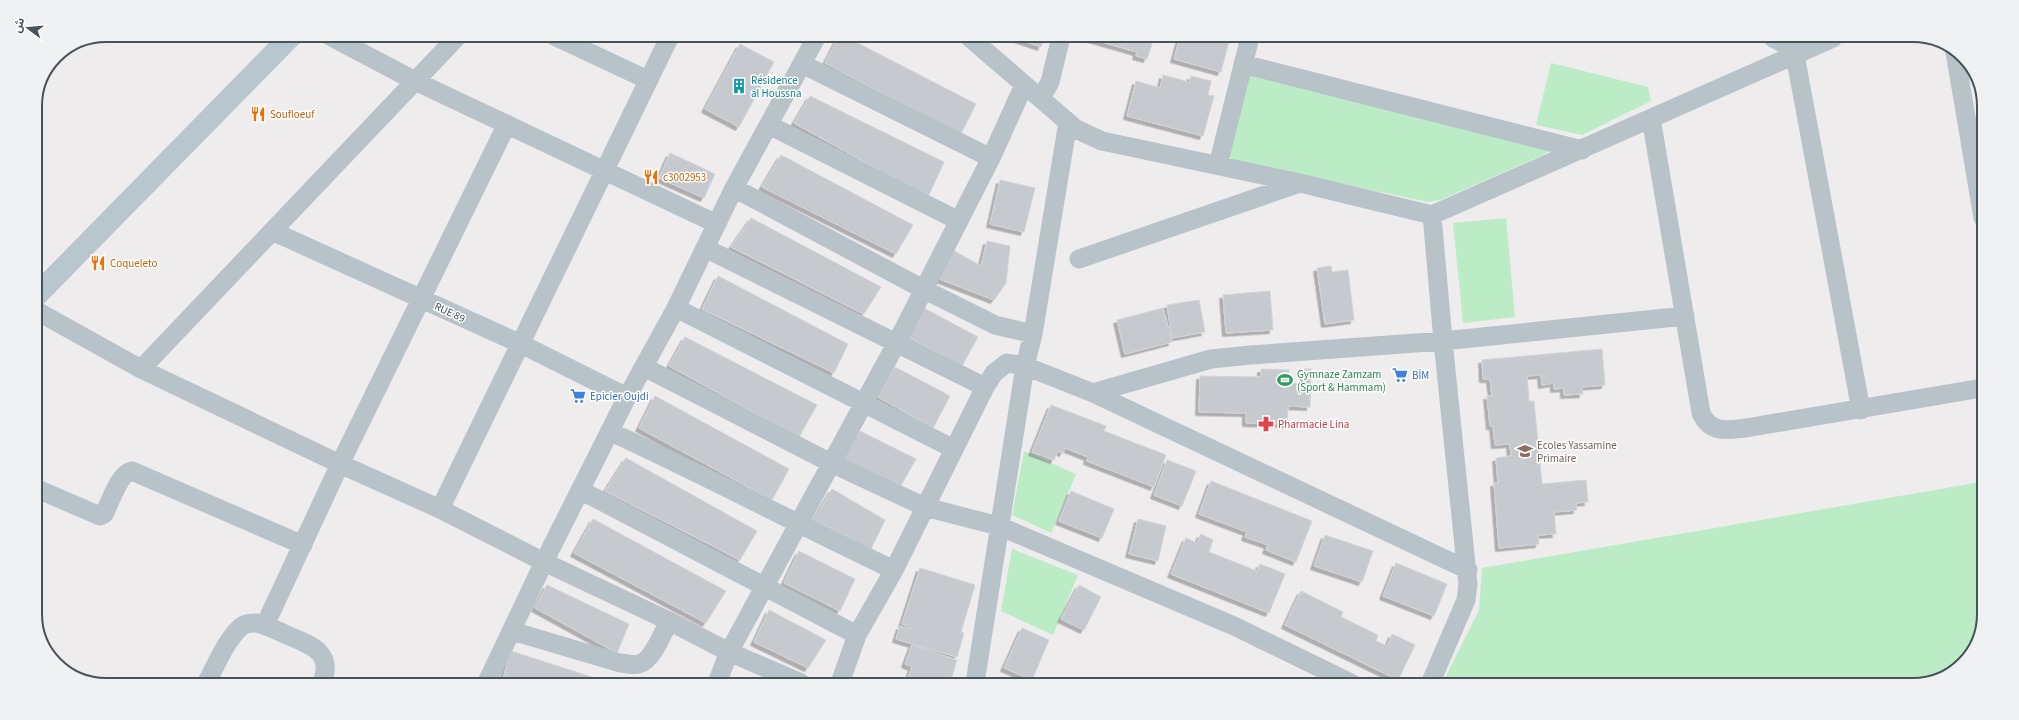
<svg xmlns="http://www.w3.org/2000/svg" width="2019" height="720" font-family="'Source Sans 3','Noto Sans Arabic',sans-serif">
<defs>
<filter id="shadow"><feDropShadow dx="-3.5" dy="3.5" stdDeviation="0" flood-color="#0004"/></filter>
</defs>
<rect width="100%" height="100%" fill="#efeced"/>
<!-- green -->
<path fill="#bbecc6" d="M 1551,63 L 1648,87 L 1651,101 L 1582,135 L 1536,125 Z
M 1248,74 L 1548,150 L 1548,152 L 1543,155 L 1440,200 L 1428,202 L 1234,161 L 1229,157 Z
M 1506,218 L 1515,317 L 1463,323 L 1453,223 Z
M 1024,451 L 1076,474 L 1051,533 L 1012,515 Z
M 1981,482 L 1980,637 L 1956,671 L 1914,685 L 1442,684 L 1479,610 L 1482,568 Z
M 1012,549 L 1078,575 L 1053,635 L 1001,611 Z"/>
<!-- building -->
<path fill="#c6cace" stroke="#d0d4d8" filter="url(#shadow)" d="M 839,36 L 844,36 L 976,104 L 961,134 L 825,63 Z
M 1012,37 L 1045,37 L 1041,47 Z
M 1141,37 L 1153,41 L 1147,59 L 1136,56 L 1137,52 L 1088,38 Z
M 1180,37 L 1217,37 L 1229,41 L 1221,72 L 1174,59 Z
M 740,44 L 774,62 L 739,127 L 705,109 Z
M 1163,75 L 1189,82 L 1191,76 L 1211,81 L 1208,95 L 1214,96 L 1203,136 L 1127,116 L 1136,81 L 1160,88 Z
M 810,96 L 944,162 L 928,197 L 794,123 Z
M 670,153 L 715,174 L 704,198 L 659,178 Z
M 781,155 L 913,225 L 896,254 L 762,187 Z
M 1000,180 L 1035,188 L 1024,232 L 990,224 Z
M 751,218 L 881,287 L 864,314 L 731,247 Z
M 987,241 L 1010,246 L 1006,283 L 994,300 L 937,278 L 951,249 L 981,266 Z
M 1331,266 L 1332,272 L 1348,270 L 1354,320 L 1325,324 L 1317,268 Z
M 718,276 L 848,344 L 834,373 L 702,309 Z
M 1270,291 L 1273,330 L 1226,333 L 1223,295 Z
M 1199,300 L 1205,332 L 1172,338 L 1167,305 Z
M 924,308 L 978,337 L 962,366 L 908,337 Z
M 1163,308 L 1172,342 L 1125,354 L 1117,320 Z
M 685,337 L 817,405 L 799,437 L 669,366 Z
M 1602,349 L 1605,385 L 1582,387 L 1583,394 L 1564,395 L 1564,388 L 1554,389 L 1554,383 L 1542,385 L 1541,375 L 1527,376 L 1529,401 L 1534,401 L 1542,484 L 1586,480 L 1588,502 L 1576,503 L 1577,510 L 1554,512 L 1556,534 L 1538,535 L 1539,544 L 1499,548 L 1494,483 L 1498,483 L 1496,458 L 1511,456 L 1510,444 L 1495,445 L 1493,426 L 1490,426 L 1487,396 L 1492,396 L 1490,379 L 1483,379 L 1482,360 Z
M 895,367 L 950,396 L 933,428 L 878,397 Z
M 1261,369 L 1289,370 L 1289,383 L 1304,384 L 1304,369 L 1311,369 L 1310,407 L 1288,406 L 1287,424 L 1246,423 L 1246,413 L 1199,412 L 1200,376 L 1261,377 Z
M 655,396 L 789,469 L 772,500 L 639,428 Z
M 1051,405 L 1106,426 L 1104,431 L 1166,455 L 1154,487 L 1087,461 L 1088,457 L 1065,448 L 1063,453 L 1058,451 L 1054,460 L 1032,452 Z
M 860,431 L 916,459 L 899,489 L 843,459 Z
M 626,458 L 757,531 L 740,560 L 605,491 Z
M 1167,460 L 1196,471 L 1182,506 L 1154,495 Z
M 1211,481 L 1312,521 L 1296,562 L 1266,550 L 1268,545 L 1245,537 L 1247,532 L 1199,514 Z
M 832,489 L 885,520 L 871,549 L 814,520 Z
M 1071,491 L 1114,509 L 1102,538 L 1059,521 Z
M 593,519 L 726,591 L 706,623 L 574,553 Z
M 1138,519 L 1166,526 L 1158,561 L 1129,554 Z
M 1201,534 L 1213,540 L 1209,552 L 1257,571 L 1260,564 L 1285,574 L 1269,613 L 1171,574 L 1186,538 L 1197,543 Z
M 1325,535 L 1373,551 L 1362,582 L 1314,566 Z
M 799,551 L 855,579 L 840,611 L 784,583 Z
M 1396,563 L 1447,584 L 1434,616 L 1383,596 Z
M 920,568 L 975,585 L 961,632 L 964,633 L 957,657 L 896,639 L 900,626 L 911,629 L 911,627 L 902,624 Z
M 547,585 L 629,624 L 617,653 L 535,608 Z
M 1079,585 L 1101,597 L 1084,630 L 1061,619 Z
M 1301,591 L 1343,612 L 1341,617 L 1378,635 L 1376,641 L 1387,646 L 1392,634 L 1415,645 L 1398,680 L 1285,625 Z
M 769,610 L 826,640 L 808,668 L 754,642 Z
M 1022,628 L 1049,640 L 1032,680 L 1004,668 Z
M 912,645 L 957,660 L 950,683 L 906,683 L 912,667 L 905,664 Z
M 511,651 L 607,682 L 502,682 Z
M 1271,678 L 1291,684 L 1269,684 Z"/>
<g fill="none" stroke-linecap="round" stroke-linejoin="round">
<!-- street -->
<path stroke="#b8c3c9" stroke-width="19" d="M 328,35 L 415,81 L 717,224
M 554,36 L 648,80
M 969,37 L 1076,129 L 1102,141 L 1300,183 L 1432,215 L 1833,38
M 1773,38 L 1788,46 L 1795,55 L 1861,410
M 1955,52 L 1983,218
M 802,64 L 991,158
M 1243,64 L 1582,150
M 1041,98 L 1050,82 L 1061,37
M 1651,118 L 1701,413 C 1711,434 1726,430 1746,428 L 1982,388
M 769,125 L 959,221
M 1218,165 L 1250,37
M 734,188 L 923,289 L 995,325 L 1033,334
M 272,231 L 521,344 L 627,397
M 705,248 L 985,387
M 1079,259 L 1300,183
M 676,308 L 954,449
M 35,310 L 141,369 L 340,464 L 440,509 L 544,562 L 669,621 L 729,652 L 801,683
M 644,367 L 831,463 L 925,507 L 999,526 L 1234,626 L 1353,684
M 141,369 L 458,36
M 1093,393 L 1211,359 L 1251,355 L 1443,341 L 1685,316
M 611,432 C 706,476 799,525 894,570
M 35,488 L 100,516 L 104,514 C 110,503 119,473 132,471 L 303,545
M 580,490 L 857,635
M 440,509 L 670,36
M 265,625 L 340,464 L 507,124
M 512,631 L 620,663 C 626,663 633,666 639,664 C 652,661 663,633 669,621
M 207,682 C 216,665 227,638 242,626 C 246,623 252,623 257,623 C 268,626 279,631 289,636 C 311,645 334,653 322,682
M 487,682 L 544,562 L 627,397 L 676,308 L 734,188 L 817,36
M 717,683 L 729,652 L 896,344 L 991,158 L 1024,85
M 840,683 L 857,635 L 894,570 L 985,387 L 994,373 L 1007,363 L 1025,366 L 1093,393 L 1468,570
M 975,683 L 1025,366 L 1033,334 L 1068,122
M 1430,684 L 1466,600 L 1468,584 L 1443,341 L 1432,215"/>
<!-- secondary -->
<path stroke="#b8c6ce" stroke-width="22" d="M 35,297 L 292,35"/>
</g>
<!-- icons -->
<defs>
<symbol id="building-bare" viewBox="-9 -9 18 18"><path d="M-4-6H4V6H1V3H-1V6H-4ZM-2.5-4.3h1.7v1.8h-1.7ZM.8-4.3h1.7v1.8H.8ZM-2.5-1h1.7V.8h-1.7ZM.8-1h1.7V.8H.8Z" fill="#0f9aa8" stroke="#fff" stroke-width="2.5" paint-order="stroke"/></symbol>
<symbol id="restaurant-bare" viewBox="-9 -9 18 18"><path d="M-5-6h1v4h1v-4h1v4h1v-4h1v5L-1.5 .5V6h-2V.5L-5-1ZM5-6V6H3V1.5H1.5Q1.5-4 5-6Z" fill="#e8710a" stroke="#fff" stroke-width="2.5" paint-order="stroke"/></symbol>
<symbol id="supermarket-bare" viewBox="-9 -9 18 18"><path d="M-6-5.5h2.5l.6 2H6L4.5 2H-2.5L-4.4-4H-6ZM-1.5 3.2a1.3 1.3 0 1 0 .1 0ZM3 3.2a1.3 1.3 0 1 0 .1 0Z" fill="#3f7fe0" stroke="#fff" stroke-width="2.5" paint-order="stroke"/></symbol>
<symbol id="stadium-bare" viewBox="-9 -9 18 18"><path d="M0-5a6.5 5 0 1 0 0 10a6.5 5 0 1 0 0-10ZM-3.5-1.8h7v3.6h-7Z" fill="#2e9e5b" stroke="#fff" stroke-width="2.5" paint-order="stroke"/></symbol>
<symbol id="pharmacy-bare" viewBox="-9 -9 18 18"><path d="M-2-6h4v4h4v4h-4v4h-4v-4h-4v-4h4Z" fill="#e0444e" stroke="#fff" stroke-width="2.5" paint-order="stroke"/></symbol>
<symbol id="school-bare" viewBox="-9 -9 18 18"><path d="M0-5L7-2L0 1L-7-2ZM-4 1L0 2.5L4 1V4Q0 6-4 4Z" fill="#8d6e63" stroke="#fff" stroke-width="2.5" paint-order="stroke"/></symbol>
</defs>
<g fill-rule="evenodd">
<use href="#building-bare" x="728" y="75" width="22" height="22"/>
<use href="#restaurant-bare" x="247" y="103" width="22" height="22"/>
<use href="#restaurant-bare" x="640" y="166" width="22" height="22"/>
<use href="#restaurant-bare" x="87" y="252" width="22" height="22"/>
<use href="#supermarket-bare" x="1389" y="364" width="22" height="22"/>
<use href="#stadium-bare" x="1274" y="369" width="22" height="22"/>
<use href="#supermarket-bare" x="567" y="385" width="22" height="22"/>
<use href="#pharmacy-bare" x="1255" y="413" width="22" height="22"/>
<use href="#school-bare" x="1514" y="440" width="22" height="22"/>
</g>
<g text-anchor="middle" stroke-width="3" stroke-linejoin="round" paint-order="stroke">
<!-- culture labels -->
<g font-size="11" fill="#0d838f" stroke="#fff" text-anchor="start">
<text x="751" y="84">Résidence<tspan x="751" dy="13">al Houssna</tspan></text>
</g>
<!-- food labels -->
<g font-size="11" fill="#c56008" stroke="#fff" text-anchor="start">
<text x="270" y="118">Soufloeuf</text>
<text x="663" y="181">c3002953</text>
<text x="110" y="267">Coqueleto</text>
</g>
<!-- street labels -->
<g font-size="11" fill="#465359" stroke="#fff">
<text transform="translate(450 312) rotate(25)" y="4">RUE 89</text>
</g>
<!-- leisure labels -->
<g font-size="11" fill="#27864d" stroke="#fff" text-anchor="start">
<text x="1297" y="378">Gymnaze Zamzam<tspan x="1297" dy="13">(Sport &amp; Hammam)</tspan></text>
</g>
<!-- shop labels -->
<g font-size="11" fill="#366cbe" stroke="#fff" text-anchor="start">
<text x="1412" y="379">BİM</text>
<text x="590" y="400">Epicier Oujdi</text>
</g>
<!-- health labels -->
<g font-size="11" fill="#be3a42" stroke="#fff" text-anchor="start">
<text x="1278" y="428">Pharmacie Lina</text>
</g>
<!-- education labels -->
<g font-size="11" fill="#785e54" stroke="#fff" text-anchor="start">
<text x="1537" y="449">Ecoles Yassamine<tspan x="1537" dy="13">Primaire</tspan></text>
</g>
</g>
<!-- crop -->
<path d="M0 0H2019V720H0ZM106 42H1913A64 64 0 0 1 1977 106V614A64 64 0 0 1 1913 678H106A64 64 0 0 1 42 614V106A64 64 0 0 1 106 42Z" fill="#f0f1f2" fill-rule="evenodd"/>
<path fill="none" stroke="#465359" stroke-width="2" d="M106 42H1913A64 64 0 0 1 1977 106V614A64 64 0 0 1 1913 678H106A64 64 0 0 1 42 614V106A64 64 0 0 1 106 42Z"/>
<!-- north arrow -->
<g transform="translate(28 28) rotate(286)" stroke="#ffffff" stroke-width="3" paint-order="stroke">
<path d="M0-3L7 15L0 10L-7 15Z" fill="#465359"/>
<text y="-6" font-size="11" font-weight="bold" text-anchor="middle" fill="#465359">ش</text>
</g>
</svg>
